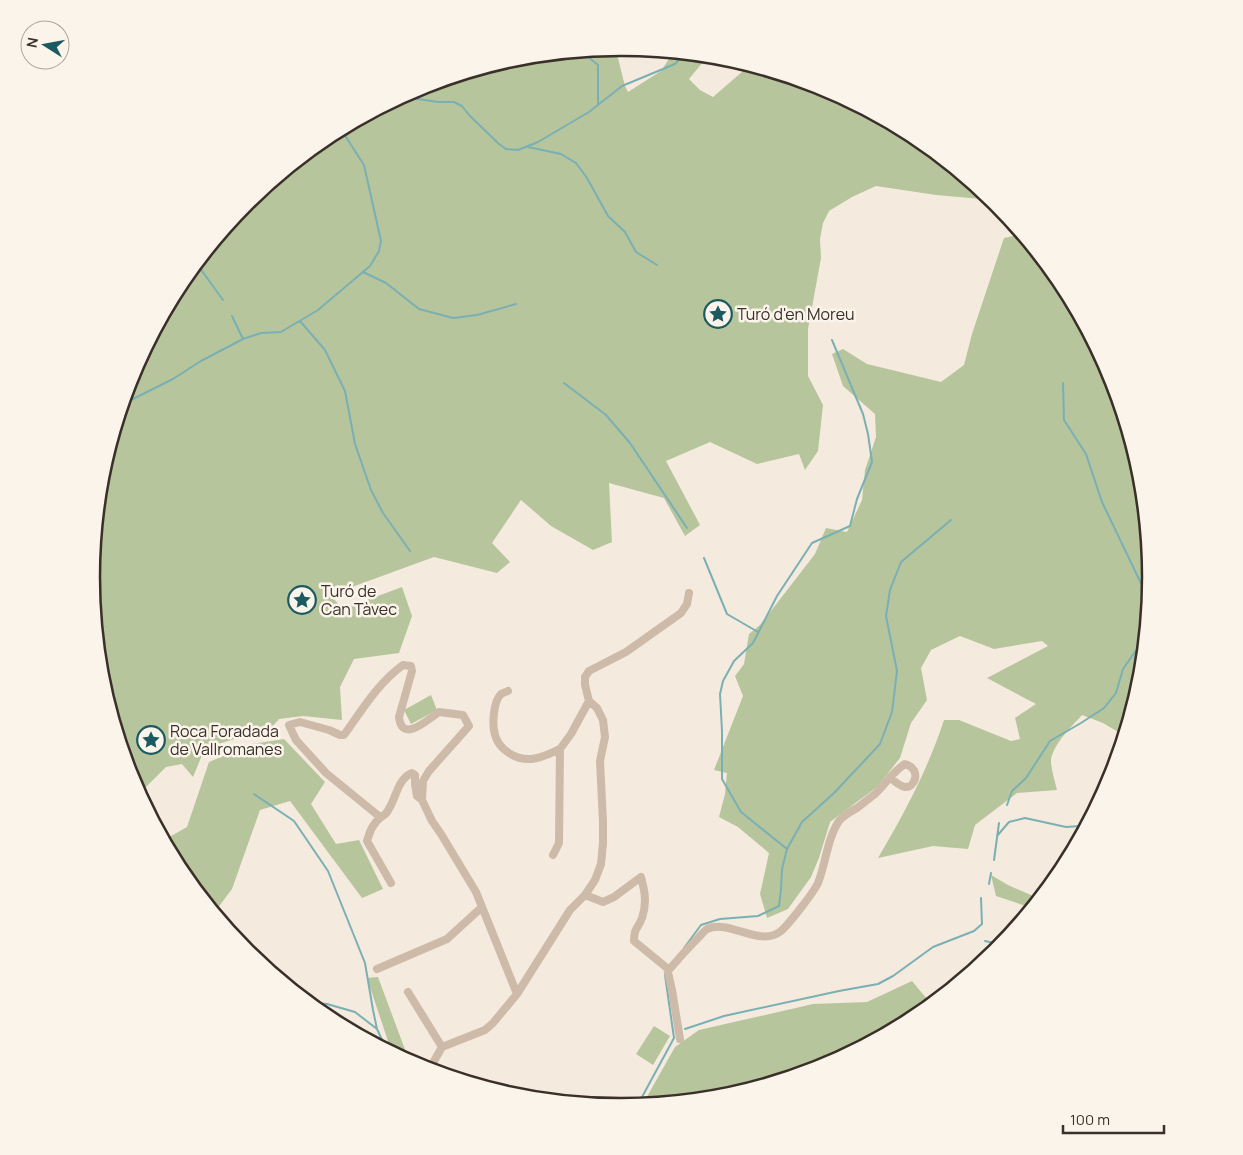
<svg xmlns="http://www.w3.org/2000/svg" width="1243" height="1155" font-family="Manrope,sans-serif">
<rect width="100%" height="100%" fill="#f5eade"/>
<!-- green -->
<path fill="#b6c59c" d="M 609,49 L 618,58 L 625,86 L 628,92 L 661,71 L 673,53 L 708,56 L 689,79 L 700,90 L 713,97 L 750,65 L 825,88 L 916,137 L 993,200 L 936,195 L 876,186 L 852,197 L 829,211 L 823,223 L 820,239 L 821,258 L 808,329 L 808,376 L 823,405 L 818,451 L 805,470 L 799,454 L 757,464 L 710,442 L 666,461 L 700,525 L 685,536 L 664,498 L 609,483 L 612,542 L 593,550 L 551,526 L 521,500 L 492,543 L 510,562 L 497,573 L 434,557 L 330,595 L 343,609 L 402,587 L 412,616 L 399,653 L 354,659 L 340,687 L 342,720 L 303,716 L 279,719 L 271,728 L 205,748 L 193,777 L 182,764 L 166,767 L 139,794 L 132,780 L 102,681 L 92,577 L 102,474 L 132,374 L 181,283 L 247,203 L 327,137 L 419,88 L 518,58 Z
M 1022,234 L 1062,283 L 1111,375 L 1141,474 L 1151,578 L 1143,662 L 1133,666 L 1131,715 L 1125,736 L 1103,723 L 1082,715 C 1072,726 1050,747 1051,763 C 1052,772 1055,782 1057,790 L 1017,793 L 975,825 L 968,849 L 933,846 L 878,858 C 904,814 928,769 944,720 L 959,720 L 1011,741 L 1020,739 L 1015,718 L 1036,704 L 987,678 L 1048,646 L 1042,641 L 994,649 L 960,636 L 931,650 L 921,668 L 927,700 L 911,723 L 900,758 L 877,787 L 830,822 L 819,858 L 811,877 L 788,909 L 767,918 L 760,894 L 769,853 L 738,827 L 719,817 L 725,794 L 727,773 L 714,770 L 743,696 L 735,676 L 744,664 L 749,634 L 760,625 L 815,554 L 826,528 L 847,532 L 862,500 L 865,470 L 876,437 L 875,414 L 843,386 L 832,354 L 843,349 L 867,364 L 941,382 L 964,365 L 972,334 L 1004,238 Z
M 431,695 L 437,710 L 411,724 L 404,710 Z
M 284,739 L 325,782 L 311,804 L 336,844 L 359,840 L 383,889 L 362,898 L 290,801 L 260,810 L 232,889 L 214,913 L 181,872 L 164,840 L 187,827 L 209,762 L 252,744 Z
M 991,875 L 1008,885 L 1040,899 L 1026,916 L 1026,906 L 996,896 Z
M 378,977 L 410,1063 L 392,1053 L 367,978 Z
M 912,981 L 932,1005 L 916,1018 L 824,1067 L 725,1097 L 644,1105 L 644,1102 L 675,1047 L 699,1030 L 813,1004 L 867,1002 Z
M 654,1026 L 670,1036 L 653,1065 L 636,1054 Z"/>
<g fill="none" stroke-linecap="round" stroke-linejoin="round">
<!-- stream -->
<path stroke="#7ab0b4" stroke-width="2" d="M 581,51 L 598,65 L 598,105
M 398,99 L 418,99 L 438,102 L 454,102 L 462,106 L 469,115 L 499,144 L 506,149 L 518,150 L 538,142 L 589,112 L 622,86 L 675,64 L 684,54
M 340,130 L 345,135
M 528,147 L 561,154 L 576,163 L 587,178 L 608,216 L 625,232 L 636,252 L 657,265
M 197,264 L 223,300
M 363,272 L 386,283 L 419,309 L 453,318 L 477,315 L 516,304
M 232,316 L 243,339
M 300,321 L 325,350 L 345,391 L 355,444 L 371,490 L 383,513 L 410,551
M 564,383 L 606,415 L 630,443 L 687,528
M 1063,383 L 1064,420 L 1086,454 L 1102,502 L 1149,600
M 123,404 L 173,379 L 201,361 L 243,339 L 261,333 L 281,332 L 318,310 L 370,266 L 379,251 L 381,241 L 364,165 L 346,137 L 346,126
M 704,558 L 727,614 L 758,632
M 254,794 L 294,821 L 328,871 L 365,963 L 373,1010 L 377,1029 L 383,1042 L 399,1054 L 413,1058
M 1007,805 L 1012,791 L 1026,778 L 1050,741 L 1081,723 L 1104,708 L 1116,693 L 1123,669 L 1146,636
M 997,836 L 1009,822 L 1025,818 L 1066,827 L 1080,826 L 1089,823
M 787,849 L 802,822 L 834,793 L 880,744 L 892,712 L 897,671 L 886,616 L 890,590 L 901,562 L 951,520
M 994,860 L 999,823
M 989,884 L 991,873
M 985,941 L 1002,945
M 684,948 L 701,925 L 720,919 L 758,916 L 779,906 L 781,889 L 782,869 L 787,849 L 741,812 L 722,779 L 722,731 L 720,694 L 723,681 L 734,661 L 753,643 L 777,596 L 812,543 L 850,526 L 857,499 L 872,462 L 868,434 L 863,414 L 832,340
M 307,1002 L 327,1004 L 355,1012 L 377,1029
M 685,1029 L 724,1016 L 839,991 L 878,984 L 893,976 L 933,947 L 974,931 L 982,924 L 981,898
M 439,1069 L 474,1084
M 498,1091 L 523,1095 L 534,1099
M 639,1106 L 642,1097 L 674,1038 L 665,975"/>
<!-- minor -->
<path stroke="#cebaa8" stroke-width="8" d="M 508,691 C 506,692 502,693 501,694 C 493,702 492,725 495,735 C 499,750 516,760 531,759 C 542,758 551,753 560,749
M 380,817 L 326,773 L 296,740 L 289,725 L 300,722 L 329,730 L 340,735 L 344,735 C 362,710 378,683 403,665 L 411,666 L 412,671 L 399,717 C 402,744 427,720 439,712 L 463,715 L 469,726 L 429,771 L 423,781 L 422,800
M 553,855 L 559,843 L 560,749 L 571,734 L 589,701
M 391,883 L 367,841 C 370,831 373,823 381,817 C 385,814 384,816 387,812 C 396,800 397,779 412,773 L 415,775 L 415,784 L 417,796 L 422,800 L 432,821 L 441,834 L 476,892 L 517,994
M 585,895 L 603,902 L 614,897 L 641,877 C 645,892 647,903 642,918 C 638,929 634,927 634,941 L 667,968 L 672,990 L 680,1039
M 377,969 L 447,939 L 482,907
M 668,971 C 678,959 688,948 699,937 C 701,935 704,931 707,929 C 730,919 760,948 781,931 C 789,924 814,892 818,883 C 826,863 827,839 839,821 C 844,815 850,812 857,808 C 863,804 869,798 875,794 C 885,785 893,771 905,764 C 907,765 911,766 912,768 C 919,774 914,788 905,787 C 899,786 894,781 890,777
M 408,992 L 442,1047
M 429,1070 L 442,1047 L 485,1030 L 493,1023 L 517,994 L 570,910 L 585,895 L 595,880 L 601,864 L 603,843 L 603,822 L 600,761 L 605,737 L 603,720 L 597,708 L 589,701 L 585,685 L 585,677 L 589,671 L 626,652 L 681,613 L 687,604 L 689,593"/>
</g>
<!-- icons -->
<defs>
<symbol id="sight-ring" viewBox="-11 -11 22 22"><circle r="9.5" fill="#fbf4eb" stroke="#1a5a60" stroke-width="1.5"/><path d="M0-6L1.8-2.2L6-1.7L2.9 1.2L3.7 5.4L0 3.3L-3.7 5.4L-2.9 1.2L-6-1.7L-1.8-2.2Z" fill="#1a5a60"/></symbol>
</defs>
<g fill-rule="evenodd">
<use href="#sight-ring" x="702" y="298" width="32" height="32"/>
<use href="#sight-ring" x="286" y="584" width="32" height="32"/>
<use href="#sight-ring" x="135" y="724" width="32" height="32"/>
</g>
<g text-anchor="middle" stroke-width="5" stroke-linejoin="round" paint-order="stroke">
<!-- poi labels -->
<g font-size="16" fill="#3a2f29" stroke="#fbf4eb" text-anchor="start">
<text x="737" y="320">Turó d'en Moreu</text>
<text x="321" y="597">Turó de<tspan x="321" dy="18">Can Tàvec</tspan></text>
<text x="170" y="737">Roca Foradada<tspan x="170" dy="18">de Vallromanes</tspan></text>
</g>
</g>
<!-- crop -->
<path d="M0 0H1243V1155H0ZM100 577a521 521 0 1 1 1042 0a521 521 0 1 1-1042 0Z" fill="#fbf4eb" fill-rule="evenodd"/>
<path fill="none" stroke="#3a2f29" stroke-width="2.5" d="M100 577a521 521 0 1 1 1042 0a521 521 0 1 1-1042 0Z"/>
<!-- north arrow -->
<g transform="translate(45 45) rotate(281)"><circle r="24" fill="#fbf4eb" stroke="#aea59d"/>
<path d="M0-4L9 19L0 12L-9 19Z" fill="#1a5a60"/>
<text y="-8" font-size="14" font-weight="bold" text-anchor="middle" fill="#3a2f29">N</text>
</g>
<!-- scale -->
<path d="M1063 1125v8h101v-8" fill="none" stroke="#3a2f29" stroke-width="2.5"/>
<text x="1070" y="1125" font-size="15" fill="#3a2f29" stroke="#fbf4eb" stroke-width="4" paint-order="stroke">100 m</text>
</svg>
